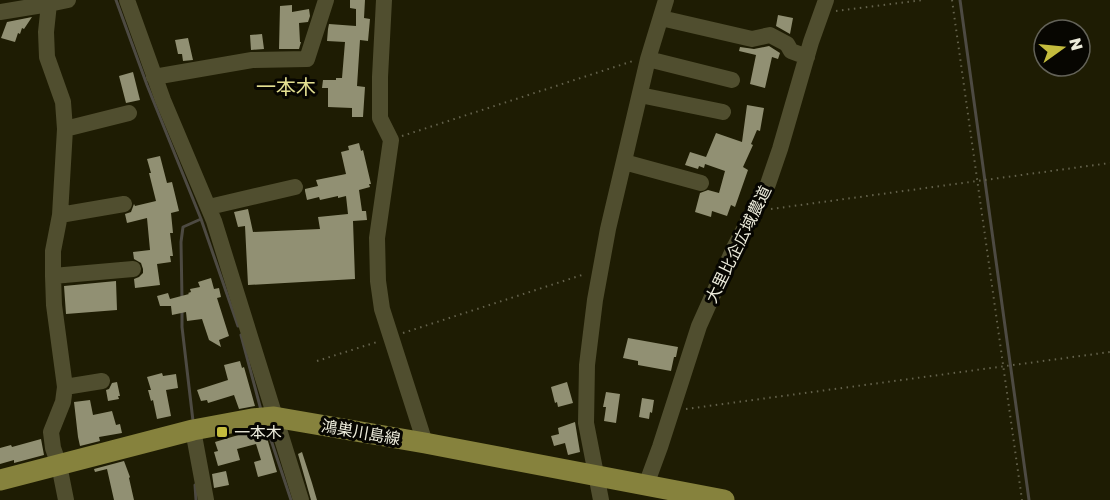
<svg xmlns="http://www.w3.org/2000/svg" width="1110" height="500" font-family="'Golos Text','Noto Sans JP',sans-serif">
<rect width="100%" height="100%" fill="#1e1c03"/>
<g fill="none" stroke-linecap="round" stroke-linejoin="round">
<!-- stream -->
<path stroke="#4d4a42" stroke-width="3" d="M 116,0 L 147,85 L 201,219 L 238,326
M 960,0 L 1029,500
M 182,299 L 181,242 L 183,227 L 201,219
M 182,311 L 182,327 L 193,421
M 241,335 L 261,410
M 266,425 L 291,500
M 195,485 L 196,500"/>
</g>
<!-- building -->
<path fill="#919073" d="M 350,0 L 365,0 L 364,18 L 370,19 L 368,41 L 360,40 L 357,86 L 365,87 L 363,117 L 352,117 L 352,108 L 328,107 L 328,88 L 322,88 L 323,80 L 336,80 L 336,78 L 342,78 L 345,42 L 327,41 L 328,29 L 329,24 L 356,26 L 356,9 L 350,8 Z
M 292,5 L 292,12 L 309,9 L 310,16 L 308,22 L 299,23 L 300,42 L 301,42 L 299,49 L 279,49 L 280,6 Z
M 778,15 L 793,18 L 790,34 L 776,26 Z
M 32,17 L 24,29 L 22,28 L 20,34 L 18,33 L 15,42 L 1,38 L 7,22 Z
M 262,34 L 264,49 L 251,50 L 250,35 Z
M 188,38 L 193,60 L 183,61 L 182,54 L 178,54 L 175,40 Z
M 769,46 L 780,53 L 778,59 L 772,57 L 765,88 L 750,84 L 756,55 L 739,51 L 740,47 L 754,49 Z
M 133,72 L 140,100 L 126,103 L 119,76 Z
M 747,105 L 764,108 L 760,131 L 757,130 L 751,144 L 753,145 L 743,167 L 748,170 L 735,207 L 731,205 L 727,216 L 712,211 L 711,217 L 695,212 L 700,193 L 708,190 L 719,193 L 725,171 L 705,164 L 704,168 L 699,166 L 698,169 L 685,165 L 690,152 L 706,157 L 716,133 L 742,142 Z
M 359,143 L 361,151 L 363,150 L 371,184 L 369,184 L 370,187 L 359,190 L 362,211 L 366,211 L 367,220 L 353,221 L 355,279 L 248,285 L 245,226 L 238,227 L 234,212 L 248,209 L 253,232 L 320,229 L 318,217 L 348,214 L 346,196 L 338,198 L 338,196 L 320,200 L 319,197 L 307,200 L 305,191 L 305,189 L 318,186 L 316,180 L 346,174 L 341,152 L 349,150 L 348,146 Z
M 160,156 L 167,183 L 172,182 L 179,211 L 171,213 L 173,233 L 170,233 L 173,256 L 170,256 L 171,262 L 157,264 L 160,285 L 135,288 L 134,279 L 139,277 L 143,273 L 143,269 L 141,263 L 134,259 L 133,252 L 150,250 L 147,218 L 127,223 L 125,214 L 131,212 L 134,204 L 135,206 L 156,201 L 149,173 L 151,173 L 147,159 Z
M 211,278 L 214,289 L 219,288 L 221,297 L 217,298 L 229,336 L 219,340 L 221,347 L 209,340 L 202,319 L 187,321 L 186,312 L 172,315 L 171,306 L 160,306 L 157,296 L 168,293 L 171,302 L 170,299 L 189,294 L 188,293 L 191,292 L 190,289 L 200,287 L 198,282 Z
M 116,281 L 117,310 L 66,314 L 64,286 Z
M 628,338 L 678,347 L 676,357 L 674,357 L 671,371 L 638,365 L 638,361 L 623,358 Z
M 240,361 L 242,368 L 244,367 L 255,406 L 239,409 L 234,395 L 208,403 L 207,400 L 201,401 L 197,390 L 228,380 L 224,365 Z
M 162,373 L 163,376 L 176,374 L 178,388 L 166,390 L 171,416 L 157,419 L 153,400 L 151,401 L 148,390 L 151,390 L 147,377 Z
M 117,382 L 120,396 L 118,396 L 119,399 L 108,401 L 106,390 L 109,389 L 112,383 Z
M 567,382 L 573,403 L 558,407 L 557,402 L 555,403 L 551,387 Z
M 606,392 L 620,394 L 616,423 L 604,421 L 606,407 L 603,407 Z
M 642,398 L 654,400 L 652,413 L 650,412 L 649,419 L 639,417 Z
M 90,400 L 93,415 L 112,411 L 116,425 L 120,424 L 122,433 L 99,437 L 100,441 L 80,446 L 78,437 L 74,402 Z
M 575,422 L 580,452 L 568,455 L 565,443 L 554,446 L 551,436 L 559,434 L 558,428 Z
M 265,431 L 277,472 L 258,477 L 254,462 L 261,460 L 256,444 L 237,449 L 240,460 L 218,466 L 214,452 L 218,451 L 215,442 L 245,433 Z
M 41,439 L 44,455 L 14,463 L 14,460 L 0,464 L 0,448 L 11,445 L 12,447 Z
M 302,452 L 312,483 L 317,500 L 311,500 L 298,454 Z
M 124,461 L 130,477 L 129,478 L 134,500 L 114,500 L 107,469 L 95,472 L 94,469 Z
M 226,471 L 229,485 L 214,488 L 212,474 Z"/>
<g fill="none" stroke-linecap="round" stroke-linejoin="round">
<!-- path -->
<path stroke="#64624c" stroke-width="2" stroke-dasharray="1.5 4.5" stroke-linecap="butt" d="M 952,0 L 1022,500
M 836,11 L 923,0
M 402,136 L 633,61
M 771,209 L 1110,163
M 403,333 L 585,274
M 317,361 L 377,342
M 686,409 L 1110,352"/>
<!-- minor -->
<path stroke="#504e2f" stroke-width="16" d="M 127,0 L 163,100 L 214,221 L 301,500
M 384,0 L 380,77 L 380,118 L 391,140 L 377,238 L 378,281 L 382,309 L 425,443
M 0,12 L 49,4
M 661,18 L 752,39 L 770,35 L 787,44 L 791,51 L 807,57
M 648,59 L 732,80
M 154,77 L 252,60 L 307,59 L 326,0
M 640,95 L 723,112
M 65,129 L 129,113
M 624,162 L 701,183
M 209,207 L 295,187
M 60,215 L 124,204
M 53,276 L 133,269
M 65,387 L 102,381
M 193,430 L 206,500
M 646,485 L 660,447 L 699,326 L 734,248 L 768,184 L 780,149 L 811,42 L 826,0
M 66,500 L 59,465 L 53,448 L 51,432 L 63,402 L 65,387 L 54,305 L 53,276 L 53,251 L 60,215 L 65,129 L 63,102 L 47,57 L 46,32 L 49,4 L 68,0
M 601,500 L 586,423 L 587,365 L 595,300 L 608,229 L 648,59 L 666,0"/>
<!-- major -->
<path stroke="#86823d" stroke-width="21" d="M 0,480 L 193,430 L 252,419 L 274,417 L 425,443 L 724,500"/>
</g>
<!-- markers -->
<rect fill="#c4bc3d" stroke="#070601" stroke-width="2" x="216" y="426" width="12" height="12" rx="3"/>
<g text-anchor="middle" stroke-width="6" stroke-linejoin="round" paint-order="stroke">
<!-- street labels -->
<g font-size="16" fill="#ecebdb" stroke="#070601">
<text transform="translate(738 244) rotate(-64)" y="6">大里比企広域農道</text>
<text transform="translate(361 432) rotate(10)" y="6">鴻巣川島線</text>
</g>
<!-- poi labels -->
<g font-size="16" fill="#ecebdb" stroke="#070601" text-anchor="start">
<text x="234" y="438">一本木</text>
</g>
<!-- quarter labels -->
<g font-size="20" fill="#e4e091" stroke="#070601">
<text x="286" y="94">一本木</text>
</g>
</g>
<!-- north arrow -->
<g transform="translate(1062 48) rotate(75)"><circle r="28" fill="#070601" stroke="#636258" stroke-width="1.5"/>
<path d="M0-4.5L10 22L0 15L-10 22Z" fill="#c4bc3d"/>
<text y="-9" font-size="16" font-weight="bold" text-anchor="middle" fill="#ecebdb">N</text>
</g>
</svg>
